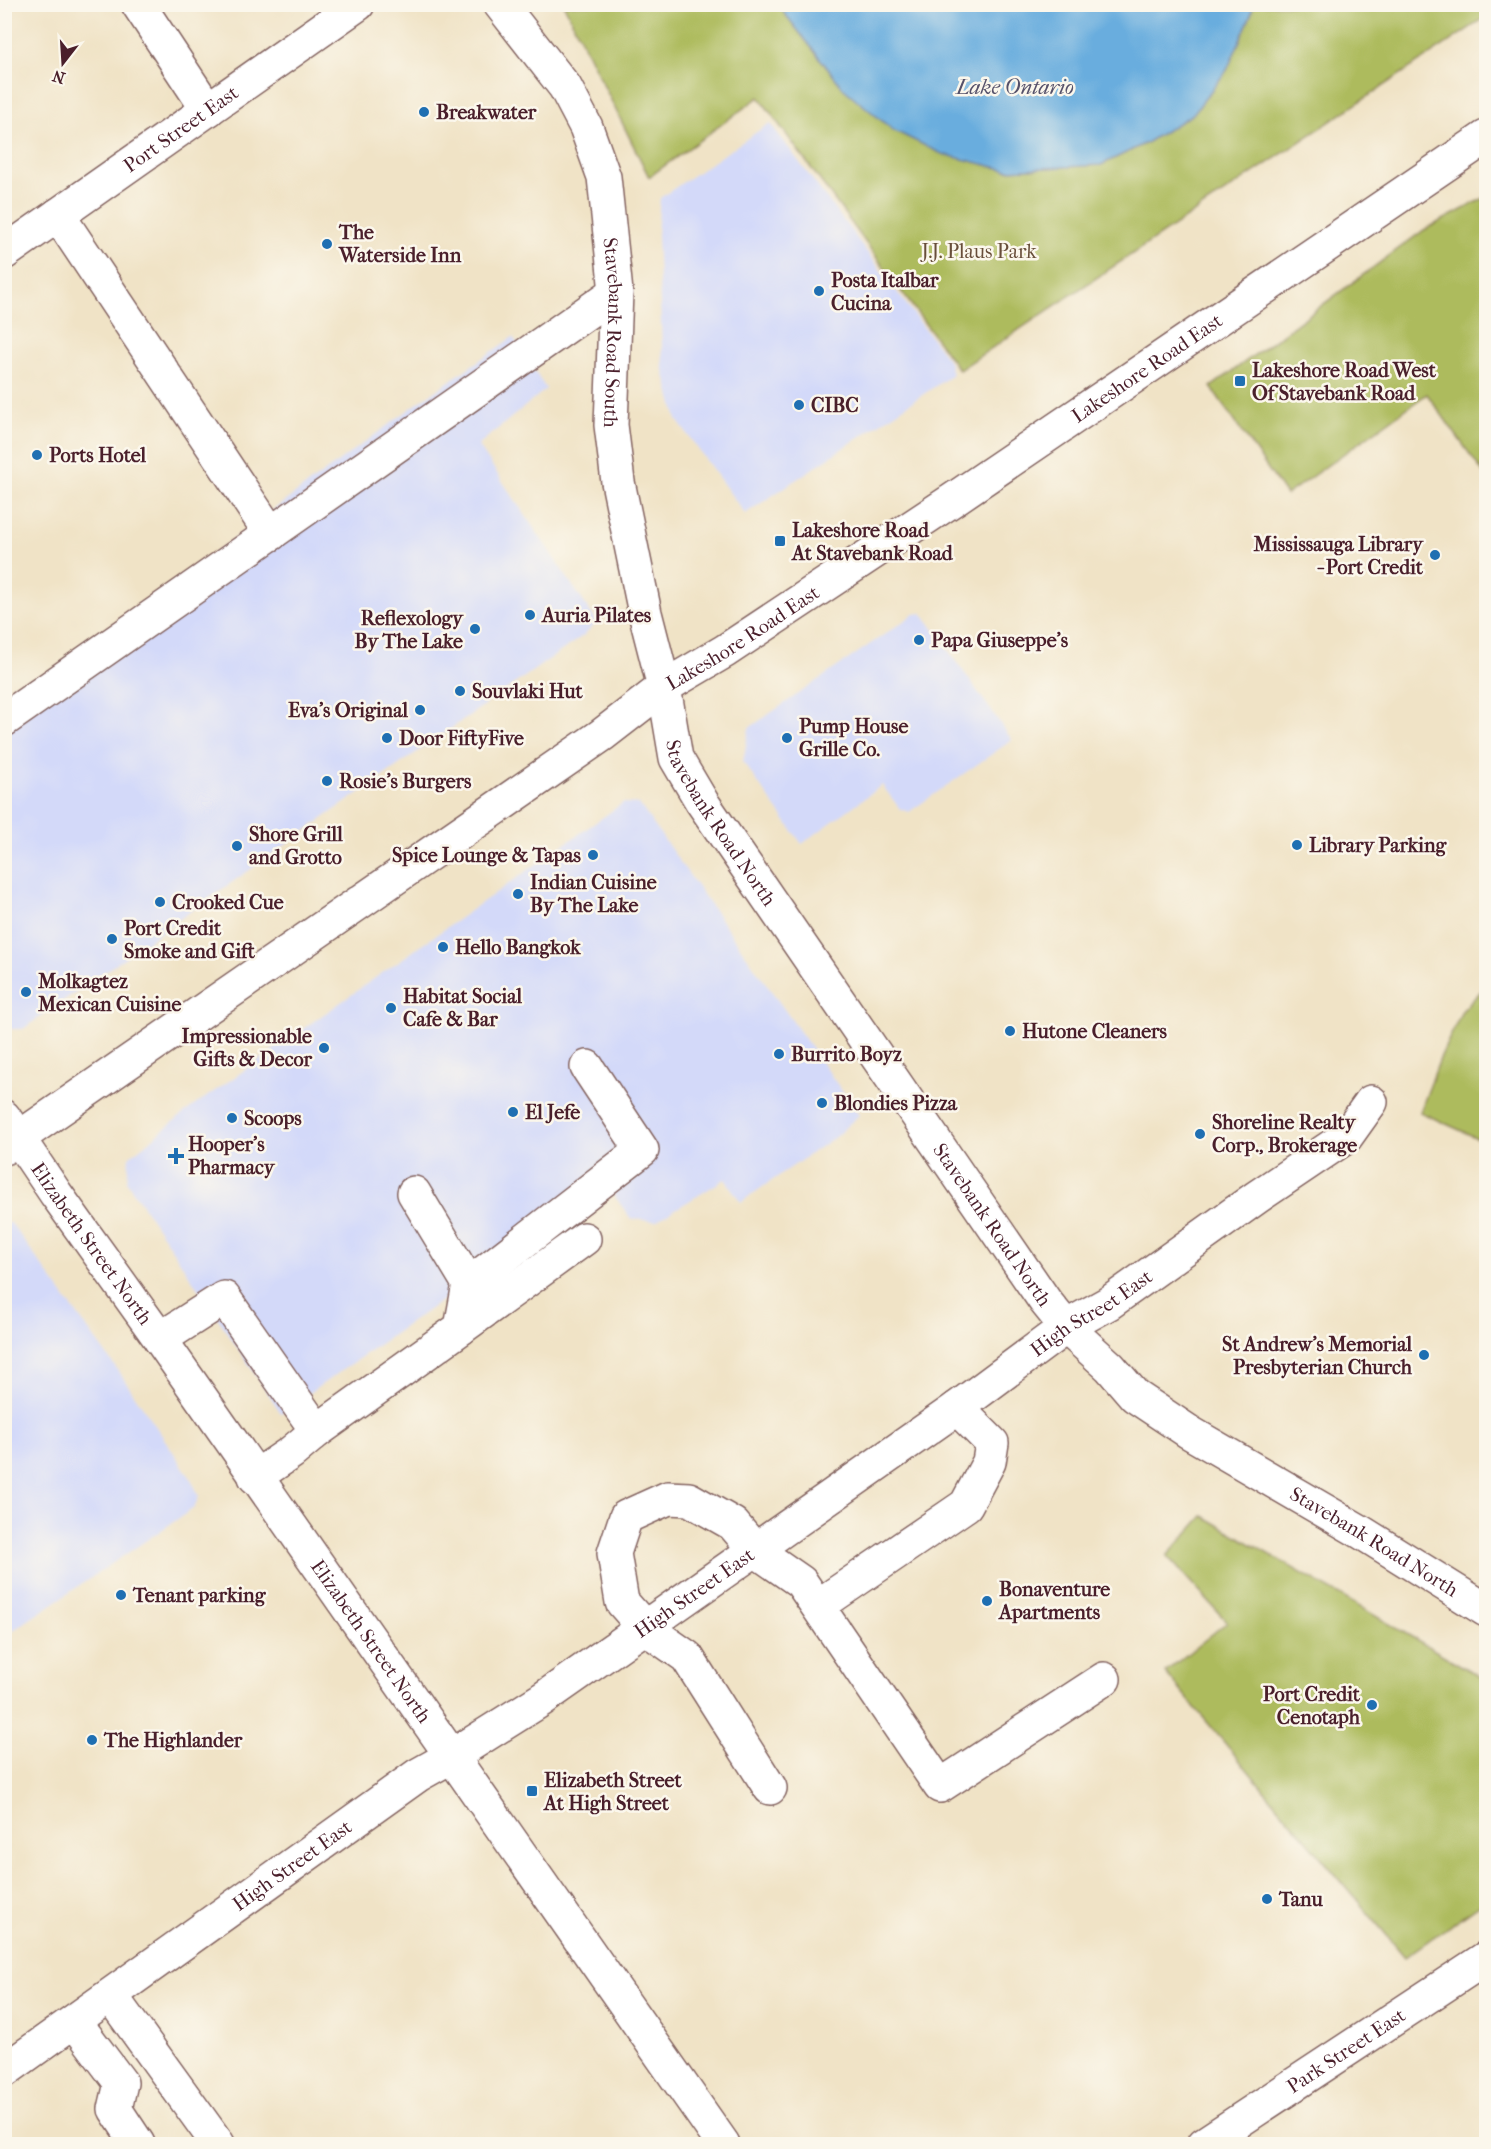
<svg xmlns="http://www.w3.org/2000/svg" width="1491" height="2149" font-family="'IM FELL French Canon',serif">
<rect width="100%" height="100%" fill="#fbf7ec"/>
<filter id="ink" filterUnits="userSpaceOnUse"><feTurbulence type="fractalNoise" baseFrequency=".0167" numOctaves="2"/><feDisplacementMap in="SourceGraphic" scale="12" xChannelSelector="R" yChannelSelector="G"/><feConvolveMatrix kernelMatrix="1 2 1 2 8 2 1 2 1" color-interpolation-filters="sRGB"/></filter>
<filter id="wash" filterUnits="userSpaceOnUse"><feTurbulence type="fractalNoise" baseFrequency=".008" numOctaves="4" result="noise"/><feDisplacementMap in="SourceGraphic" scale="24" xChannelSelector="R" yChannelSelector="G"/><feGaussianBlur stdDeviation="1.35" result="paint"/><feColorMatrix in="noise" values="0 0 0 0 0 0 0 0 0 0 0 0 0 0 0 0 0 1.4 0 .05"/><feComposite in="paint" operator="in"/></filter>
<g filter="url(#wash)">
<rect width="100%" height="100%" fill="#f0e3c6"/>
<!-- built -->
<path fill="#d3d9f9" d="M 770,123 L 949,361 L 952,375 L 745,514 L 677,420 L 663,367 L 657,235 L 660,198 Z
M 513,337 L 546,389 L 478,445 L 597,622 L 584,635 L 23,1029 L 10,1029 L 5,1021 L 4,709 L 422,400 Z
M 922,613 L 1012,740 L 909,812 L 900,809 L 882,785 L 802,844 L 743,762 L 749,728 L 914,614 Z
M 623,803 L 639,804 L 859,1115 L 835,1137 L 741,1202 L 725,1179 L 656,1221 L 631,1219 L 607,1185 L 281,1413 L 127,1182 L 129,1157 L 191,1108 Z
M 5,1223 L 11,1223 L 121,1375 L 190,1477 L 199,1496 L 194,1508 L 5,1636 Z"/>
<!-- green -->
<path fill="#adbb5d" stroke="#7c6d44" stroke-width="1.5" d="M 564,5 L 778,5 L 844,89 L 1007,170 L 1101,165 L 1146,143 L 1193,114 L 1227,70 L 1251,15 L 1253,5 L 1486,5 L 1486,17 L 959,370 L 759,97 L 649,177 Z
M 1486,197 L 1486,477 L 1427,394 L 1286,495 L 1211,387 L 1424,230 Z
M 1486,986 L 1486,1142 L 1420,1112 L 1441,1056 L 1462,1011 Z
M 1203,1516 L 1486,1680 L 1486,1900 L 1405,1957 L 1165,1672 L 1227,1622 L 1167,1556 Z"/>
<!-- water -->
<path fill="#69adde" stroke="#5a6684" stroke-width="1.5" d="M 778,5 L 1253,5 L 1251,15 L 1227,70 L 1193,114 L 1146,143 L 1101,165 L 1007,170 L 942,154 L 893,130 L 844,89 Z"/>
</g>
<g filter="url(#ink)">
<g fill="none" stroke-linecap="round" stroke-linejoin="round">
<defs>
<g id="minor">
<path d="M 138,4 L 208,110"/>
<path id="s1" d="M 500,4 L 565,87 L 586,127 L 604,177 L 616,292 L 611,425 L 618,482 L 645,613 L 664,687 L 676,758 L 702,802 L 1045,1301 L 1066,1327 L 1110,1367 L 1135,1396 L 1189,1432 L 1361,1532 L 1486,1610"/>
<path d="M 58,215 L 271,534"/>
<path id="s2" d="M 4,253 L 358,4"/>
<path d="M 4,720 L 616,292"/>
<path id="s3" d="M 4,1117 L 56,1194 L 160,1339 L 723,2144"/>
<path d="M 414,1193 L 469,1284"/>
<path d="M 461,1328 L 584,1239"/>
<path d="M 160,1339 L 224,1298 L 317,1431"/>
<path d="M 255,1477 L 292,1452 L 317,1431 L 461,1328 L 469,1284 L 642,1150 L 587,1067"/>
<path d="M 818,1606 L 966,1505 L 989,1462 L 992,1443 L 957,1408"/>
<path d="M 770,1788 L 687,1657 L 644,1627 L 622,1602 L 614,1553 L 626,1517 L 668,1498 L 689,1499 L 733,1524 L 755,1550 L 801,1582 L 940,1786 L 1104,1679"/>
<path d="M 111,1996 L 218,2144"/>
<path d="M 75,2022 L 121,2083 L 115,2109 L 138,2144"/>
<path id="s4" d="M 4,2071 L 418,1775 L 452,1756 L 541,1700 L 957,1408 L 1066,1327 L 1109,1303 L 1257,1197 L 1346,1137 L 1371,1102"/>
<path id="s5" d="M 1204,2144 L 1486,1958"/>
</g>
<g id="major">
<path id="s6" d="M 4,1148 L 602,735 L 664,687 L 725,651 L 951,501 L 1486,137"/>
</g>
</defs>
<!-- minor casing -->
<use href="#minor" stroke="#846461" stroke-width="36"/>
<!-- major casing -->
<use href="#major" stroke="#846461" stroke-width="36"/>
<!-- minor -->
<use href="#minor" stroke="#fff" stroke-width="33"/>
<!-- major -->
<use href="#major" stroke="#fff" stroke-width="33"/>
</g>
</g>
<!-- markers -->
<g fill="#1f6fb2" stroke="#fbf7ec" stroke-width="2">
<circle cx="424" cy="112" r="6"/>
<circle cx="327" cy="244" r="6"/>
<circle cx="819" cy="291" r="6"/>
<rect x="1234" y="375" width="12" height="12" rx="3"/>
<circle cx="799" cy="405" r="6"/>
<circle cx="37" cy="455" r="6"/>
<rect x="774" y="535" width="12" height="12" rx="3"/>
<circle cx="1435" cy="555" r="6"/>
<circle cx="530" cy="615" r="6"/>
<circle cx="475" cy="629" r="6"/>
<circle cx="919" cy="640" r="6"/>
<circle cx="460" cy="691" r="6"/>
<circle cx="420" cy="710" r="6"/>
<circle cx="387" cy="738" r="6"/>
<circle cx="787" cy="738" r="6"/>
<circle cx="327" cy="781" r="6"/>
<circle cx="1297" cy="845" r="6"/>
<circle cx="237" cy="846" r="6"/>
<circle cx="593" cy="855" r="6"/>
<circle cx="518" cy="894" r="6"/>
<circle cx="160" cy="902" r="6"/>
<circle cx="112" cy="939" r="6"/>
<circle cx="443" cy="947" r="6"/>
<circle cx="26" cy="992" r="6"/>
<circle cx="391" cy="1008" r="6"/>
<circle cx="1010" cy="1031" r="6"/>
<circle cx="324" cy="1048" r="6"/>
<circle cx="779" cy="1054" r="6"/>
<circle cx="822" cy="1103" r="6"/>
<circle cx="513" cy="1112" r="6"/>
<circle cx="232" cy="1118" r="6"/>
<circle cx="1200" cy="1134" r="6"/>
<path d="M173 1147h6v6h6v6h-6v6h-6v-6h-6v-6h6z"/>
<circle cx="1424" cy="1355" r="6"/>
<circle cx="121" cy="1595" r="6"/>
<circle cx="987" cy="1601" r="6"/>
<circle cx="1372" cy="1705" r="6"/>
<circle cx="92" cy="1740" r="6"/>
<rect x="526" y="1785" width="12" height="12" rx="3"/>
<circle cx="1267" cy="1899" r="6"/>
</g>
<g text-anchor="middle" stroke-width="5" stroke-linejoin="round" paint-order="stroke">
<!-- poi labels -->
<g font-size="20" font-weight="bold" fill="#4a1f2b" stroke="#fbf7ec" text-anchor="start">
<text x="436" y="119">Breakwater</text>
<text x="339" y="239">The<tspan x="339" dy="23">Waterside Inn</tspan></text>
<text x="831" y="287">Posta Italbar<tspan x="831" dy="23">Cucina</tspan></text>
<text x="1252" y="377">Lakeshore Road West<tspan x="1252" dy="23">Of Stavebank Road</tspan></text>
<text x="811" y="412">CIBC</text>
<text x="49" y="462">Ports Hotel</text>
<text x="792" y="537">Lakeshore Road<tspan x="792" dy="23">At Stavebank Road</tspan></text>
<text x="1423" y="551" text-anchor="end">Mississauga Library<tspan x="1423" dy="23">- Port Credit</tspan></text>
<text x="542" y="622">Auria Pilates</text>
<text x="463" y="625" text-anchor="end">Reflexology<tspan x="463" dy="23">By The Lake</tspan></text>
<text x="931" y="647">Papa Giuseppe's</text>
<text x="472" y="698">Souvlaki Hut</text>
<text x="408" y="717" text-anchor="end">Eva’s Original</text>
<text x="799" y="733">Pump House<tspan x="799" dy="23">Grille Co.</tspan></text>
<text x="399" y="745">Door FiftyFive</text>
<text x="339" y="788">Rosie’s Burgers</text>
<text x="249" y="841">Shore Grill<tspan x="249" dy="23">and Grotto</tspan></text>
<text x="1309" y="852">Library Parking</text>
<text x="581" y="862" text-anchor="end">Spice Lounge &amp; Tapas</text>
<text x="530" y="889">Indian Cuisine<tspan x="530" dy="23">By The Lake</tspan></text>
<text x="172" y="909">Crooked Cue</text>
<text x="124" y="935">Port Credit<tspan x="124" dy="23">Smoke and Gift</tspan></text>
<text x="455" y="954">Hello Bangkok</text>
<text x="38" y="988">Molkagtez<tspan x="38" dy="23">Mexican Cuisine</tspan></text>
<text x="403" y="1003">Habitat Social<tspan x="403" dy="23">Cafe &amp; Bar</tspan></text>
<text x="1022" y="1038">Hutone Cleaners</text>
<text x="312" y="1043" text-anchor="end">Impressionable<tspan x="312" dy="23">Gifts &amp; Decor</tspan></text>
<text x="791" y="1061">Burrito Boyz</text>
<text x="834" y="1110">Blondies Pizza</text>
<text x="525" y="1119">El Jefe</text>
<text x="244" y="1125">Scoops</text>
<text x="1212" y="1129">Shoreline Realty<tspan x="1212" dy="23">Corp., Brokerage</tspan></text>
<text x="188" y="1151">Hooper's<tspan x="188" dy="23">Pharmacy</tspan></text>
<text x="1412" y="1351" text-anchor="end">St Andrew's Memorial<tspan x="1412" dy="23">Presbyterian Church</tspan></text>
<text x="999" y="1596">Bonaventure<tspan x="999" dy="23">Apartments</tspan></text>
<text x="133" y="1602">Tenant parking</text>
<text x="1360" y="1701" text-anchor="end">Port Credit<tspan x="1360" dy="23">Cenotaph</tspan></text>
<text x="104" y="1747">The Highlander</text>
<text x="544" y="1787">Elizabeth Street<tspan x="544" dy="23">At High Street</tspan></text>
<text x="1279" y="1906">Tanu</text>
</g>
<!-- street labels -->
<g font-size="20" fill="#4a1f2b" stroke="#fbf7ec">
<text dy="7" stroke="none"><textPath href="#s2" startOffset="216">Port Street East</textPath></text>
<text dy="7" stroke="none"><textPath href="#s1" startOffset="360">Stavebank Road South</textPath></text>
<text dy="7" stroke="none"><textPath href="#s6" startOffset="1384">Lakeshore Road East</textPath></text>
<text dy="7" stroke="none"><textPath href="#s6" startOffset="898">Lakeshore Road East</textPath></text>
<text dy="7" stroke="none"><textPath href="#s1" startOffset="870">Stavebank Road North</textPath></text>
<text dy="7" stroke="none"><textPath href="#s1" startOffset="1356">Stavebank Road North</textPath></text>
<text dy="7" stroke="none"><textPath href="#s3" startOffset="154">Elizabeth Street North</textPath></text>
<text dy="7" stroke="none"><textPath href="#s4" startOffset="1326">High Street East</textPath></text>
<text dy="7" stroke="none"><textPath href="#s1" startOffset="1860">Stavebank Road North</textPath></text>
<text dy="7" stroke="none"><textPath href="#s4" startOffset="840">High Street East</textPath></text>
<text dy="7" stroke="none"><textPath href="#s3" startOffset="640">Elizabeth Street North</textPath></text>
<text dy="7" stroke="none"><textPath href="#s4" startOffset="354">High Street East</textPath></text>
<text dy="7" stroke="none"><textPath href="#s5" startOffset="170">Park Street East</textPath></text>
</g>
<!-- park labels -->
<g font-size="20" fill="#684e3a" stroke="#fbf7ec">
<text x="979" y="258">J.J. Plaus Park</text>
</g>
<!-- water labels -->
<g font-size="21" font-style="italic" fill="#55516a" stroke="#fbf7ec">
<text x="1015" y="94">Lake Ontario</text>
</g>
</g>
<!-- margin -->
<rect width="1491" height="2149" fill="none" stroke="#fbf7ec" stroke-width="24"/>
<!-- north arrow -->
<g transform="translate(63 63) rotate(197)" stroke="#fbf7ec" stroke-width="4.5" paint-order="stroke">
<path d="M0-4.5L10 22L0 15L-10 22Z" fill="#4a1f2b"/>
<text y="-9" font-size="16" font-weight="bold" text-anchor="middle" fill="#4a1f2b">N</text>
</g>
</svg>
